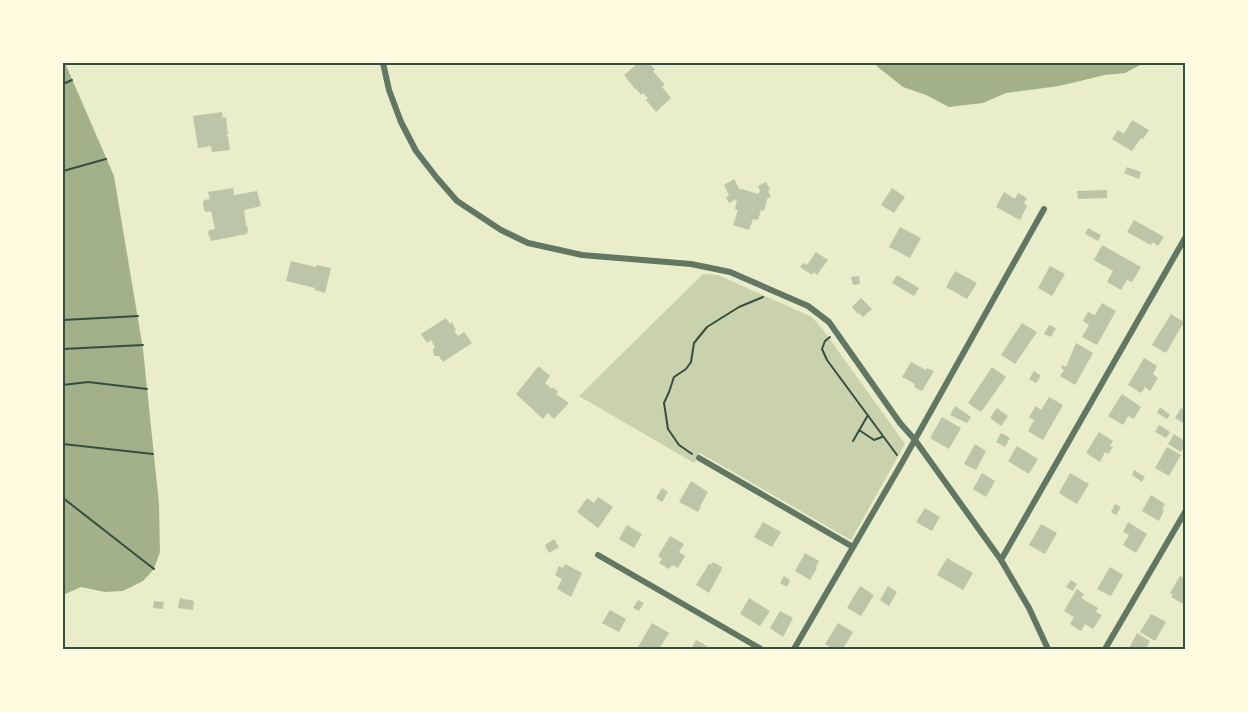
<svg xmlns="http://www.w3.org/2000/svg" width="1248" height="712" font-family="'Public Sans',sans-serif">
<rect width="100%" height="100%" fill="#e9edc9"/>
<!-- green -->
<path fill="#cad2ad" d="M 703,274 L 718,275 L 812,317 L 824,331 L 905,444 L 851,540 L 700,453 L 694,463 L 579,396 Z"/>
<!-- water -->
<path fill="#a3b18a" d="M 63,63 L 65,63 L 114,176 L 143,349 L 159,504 L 160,552 L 154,569 L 143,581 L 123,591 L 105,592 L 81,587 L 63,595 Z
M 874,63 L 1144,63 L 1125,73 L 1105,75 L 1059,86 L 1006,93 L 983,103 L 949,107 L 926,95 L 903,87 L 879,68 Z"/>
<!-- building -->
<path fill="#bcc5a7" d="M 638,63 L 649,63 L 655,70 L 653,71 L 665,85 L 662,87 L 671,98 L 656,112 L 646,100 L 648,98 L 643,93 L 641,95 L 636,89 L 635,89 L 624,75 Z
M 222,112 L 223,118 L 226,117 L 228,135 L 226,135 L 226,137 L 228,136 L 230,150 L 212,152 L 211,146 L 198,148 L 193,116 Z
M 1132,120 L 1149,130 L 1143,139 L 1141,138 L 1132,151 L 1112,139 L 1118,130 L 1124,134 Z
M 1127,167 L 1141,172 L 1139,179 L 1124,173 Z
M 734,179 L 740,190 L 742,189 L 758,194 L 760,191 L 758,186 L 766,182 L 770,189 L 768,191 L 771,197 L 767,199 L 764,211 L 761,210 L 758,220 L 753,219 L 749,230 L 733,225 L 738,210 L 735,209 L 737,199 L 729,203 L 726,198 L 729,195 L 724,185 Z
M 233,188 L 234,195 L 257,191 L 261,206 L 244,210 L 246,226 L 247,225 L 248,230 L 247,234 L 211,241 L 208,233 L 209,230 L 215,229 L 211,211 L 206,212 L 204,210 L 203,203 L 204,200 L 210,199 L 208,192 Z
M 892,188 L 905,197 L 894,213 L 881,205 Z
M 1107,190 L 1107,198 L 1078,199 L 1077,191 Z
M 1004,192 L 1015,199 L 1018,193 L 1027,198 L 1024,203 L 1027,206 L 1020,220 L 996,207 Z
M 1134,220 L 1164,237 L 1158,246 L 1153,242 L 1151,245 L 1127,232 Z
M 900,227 L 921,238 L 910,258 L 889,247 Z
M 1088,228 L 1101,235 L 1098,241 L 1085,234 Z
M 1102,245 L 1141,267 L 1132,282 L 1127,280 L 1121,290 L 1107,282 L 1113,271 L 1094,260 Z
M 816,252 L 828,260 L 817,275 L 814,272 L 812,275 L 800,267 L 803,263 L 807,265 Z
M 291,261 L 316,267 L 317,265 L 331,268 L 325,293 L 315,290 L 315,288 L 311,287 L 286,281 Z
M 1050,266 L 1065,274 L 1052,296 L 1038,288 Z
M 955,271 L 977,283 L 967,299 L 946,287 Z
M 897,275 L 919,288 L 914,296 L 892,283 Z
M 859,276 L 860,284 L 853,285 L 851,277 Z
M 861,298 L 872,309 L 863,317 L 859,313 L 858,314 L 852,307 Z
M 1102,303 L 1116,311 L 1097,345 L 1082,337 L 1089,325 L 1083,321 L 1088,312 L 1095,315 Z
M 1171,314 L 1184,322 L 1166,353 L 1152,345 Z
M 446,318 L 450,324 L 452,322 L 456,330 L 454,331 L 458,336 L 464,332 L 472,343 L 443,362 L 439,356 L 435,356 L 433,353 L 433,349 L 435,347 L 431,340 L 427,343 L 421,334 Z
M 1022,323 L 1037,332 L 1015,364 L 1001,355 Z
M 1049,325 L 1056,328 L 1051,337 L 1044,334 Z
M 1076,343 L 1093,353 L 1075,385 L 1060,376 L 1064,370 L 1061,368 L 1063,365 L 1066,367 Z
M 1144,358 L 1157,366 L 1153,374 L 1158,378 L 1150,391 L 1145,387 L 1141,393 L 1128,385 Z
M 911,362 L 926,370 L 927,368 L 934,371 L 922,391 L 914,387 L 915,384 L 902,377 Z
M 538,367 L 540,367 L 550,376 L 545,383 L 552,389 L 553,387 L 558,392 L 556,394 L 569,403 L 554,419 L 548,413 L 543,419 L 516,394 Z
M 992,367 L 1006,377 L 981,412 L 968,403 Z
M 1034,371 L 1041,376 L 1036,383 L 1029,379 Z
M 1122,394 L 1141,407 L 1134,419 L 1128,416 L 1123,425 L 1108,416 Z
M 1049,397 L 1063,405 L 1043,440 L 1028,431 L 1034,420 L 1029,417 L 1036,406 L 1041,410 Z
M 955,406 L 971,417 L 967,423 L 950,415 Z
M 1160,407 L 1170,415 L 1167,419 L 1157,413 Z
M 997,408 L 1008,416 L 1001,426 L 990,418 Z
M 1181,408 L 1185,410 L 1185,424 L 1175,418 Z
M 942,417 L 961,428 L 949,449 L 930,438 Z
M 1159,425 L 1170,432 L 1166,438 L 1155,432 Z
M 1099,432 L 1113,441 L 1110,446 L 1113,447 L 1108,454 L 1105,452 L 1100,462 L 1086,453 Z
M 1001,433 L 1010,438 L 1005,447 L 996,442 Z
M 1174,434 L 1185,441 L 1185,445 L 1181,452 L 1168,444 Z
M 975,444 L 986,451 L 976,470 L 964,464 Z
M 1017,446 L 1038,459 L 1029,474 L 1008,461 Z
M 1167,447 L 1181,455 L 1169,476 L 1155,468 Z
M 1134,470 L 1145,477 L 1142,482 L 1132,475 Z
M 982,473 L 995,481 L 986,497 L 973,489 Z
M 1070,473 L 1089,484 L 1077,504 L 1059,493 Z
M 691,481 L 708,492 L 700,506 L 701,507 L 698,512 L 679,502 Z
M 662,488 L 668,492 L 662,502 L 656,498 Z
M 1151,495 L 1165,504 L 1162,510 L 1164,511 L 1159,521 L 1142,511 Z
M 598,497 L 613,507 L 598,528 L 577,512 L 587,498 L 594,503 Z
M 1115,504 L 1121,507 L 1116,515 L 1111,512 Z
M 925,508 L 940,517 L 932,531 L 916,522 Z
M 763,522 L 781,532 L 772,547 L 754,537 Z
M 1128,522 L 1147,534 L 1136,553 L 1123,545 L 1129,535 L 1123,532 Z
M 1041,524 L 1057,533 L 1045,554 L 1029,545 Z
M 627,525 L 642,534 L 634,548 L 619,539 Z
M 670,536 L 684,544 L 679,552 L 685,556 L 678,568 L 672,565 L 669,569 L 659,563 L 662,559 L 658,556 Z
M 554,539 L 559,547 L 549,553 L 545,545 Z
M 805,553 L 819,561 L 816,567 L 817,568 L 810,580 L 795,571 Z
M 947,558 L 973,573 L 963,590 L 937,575 Z
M 713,562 L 722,567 L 721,571 L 709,593 L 696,585 L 709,564 L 711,565 Z
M 565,564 L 582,573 L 571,597 L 557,589 L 562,579 L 555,575 L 559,566 L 563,568 Z
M 1110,567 L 1123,575 L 1111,596 L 1097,589 Z
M 784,576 L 790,580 L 787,587 L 780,583 Z
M 1180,576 L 1185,578 L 1185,605 L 1171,597 L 1173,595 L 1170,593 Z
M 1071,580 L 1077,584 L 1073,591 L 1066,587 Z
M 860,586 L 874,595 L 861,616 L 847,608 Z
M 888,586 L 897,592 L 889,606 L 880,600 Z
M 1077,589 L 1084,594 L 1081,598 L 1098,608 L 1096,612 L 1102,615 L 1093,629 L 1085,624 L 1081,631 L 1070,624 L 1074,617 L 1064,611 Z
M 180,598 L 194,601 L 193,610 L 178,608 Z
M 749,598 L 770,611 L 760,626 L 740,614 Z
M 638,600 L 644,603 L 639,611 L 633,608 Z
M 154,601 L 164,602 L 163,609 L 153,608 Z
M 610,610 L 626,619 L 619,632 L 602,623 Z
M 780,611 L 793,618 L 783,637 L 770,628 Z
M 1151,614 L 1166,622 L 1155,641 L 1140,632 Z
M 652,623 L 669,633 L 659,649 L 642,649 L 638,647 Z
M 838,623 L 853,632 L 843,649 L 833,649 L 825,644 Z
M 1137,633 L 1150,641 L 1146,649 L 1129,648 Z
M 696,640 L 702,643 L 711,649 L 691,649 Z"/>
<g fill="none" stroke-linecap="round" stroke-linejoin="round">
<!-- path -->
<path stroke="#344e41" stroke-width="2" d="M 63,84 L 72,80
M 63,171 L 106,159
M 63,320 L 138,316
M 830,337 L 825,341 L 822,349 L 827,360 L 897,455
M 63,349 L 143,345
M 63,385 L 88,382 L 147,389
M 859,430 L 874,440 L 882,437
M 853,441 L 868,415
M 63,444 L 153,454
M 692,454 L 679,445 L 668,429 L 664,403 L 669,392 L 674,377 L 686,369 L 691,362 L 694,343 L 707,327 L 739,307 L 763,297
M 63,498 L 154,569"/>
<!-- minor -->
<path stroke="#617663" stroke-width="6" d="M 383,63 L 389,90 L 401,122 L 416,151 L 437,178 L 457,201 L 501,230 L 528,243 L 582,255 L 691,264 L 730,272 L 808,306 L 829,322 L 900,423 L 915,440 L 1001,560 L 1029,608 L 1048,649
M 699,458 L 853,547
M 598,555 L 761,649
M 1001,560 L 1185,238
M 794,649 L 903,461 L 1044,209
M 1105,649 L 1185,512"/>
</g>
<!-- border -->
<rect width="1248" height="712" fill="none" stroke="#fefae0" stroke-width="129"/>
<rect x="64" y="64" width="1120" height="584" fill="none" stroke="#344e41" stroke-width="2"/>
</svg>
